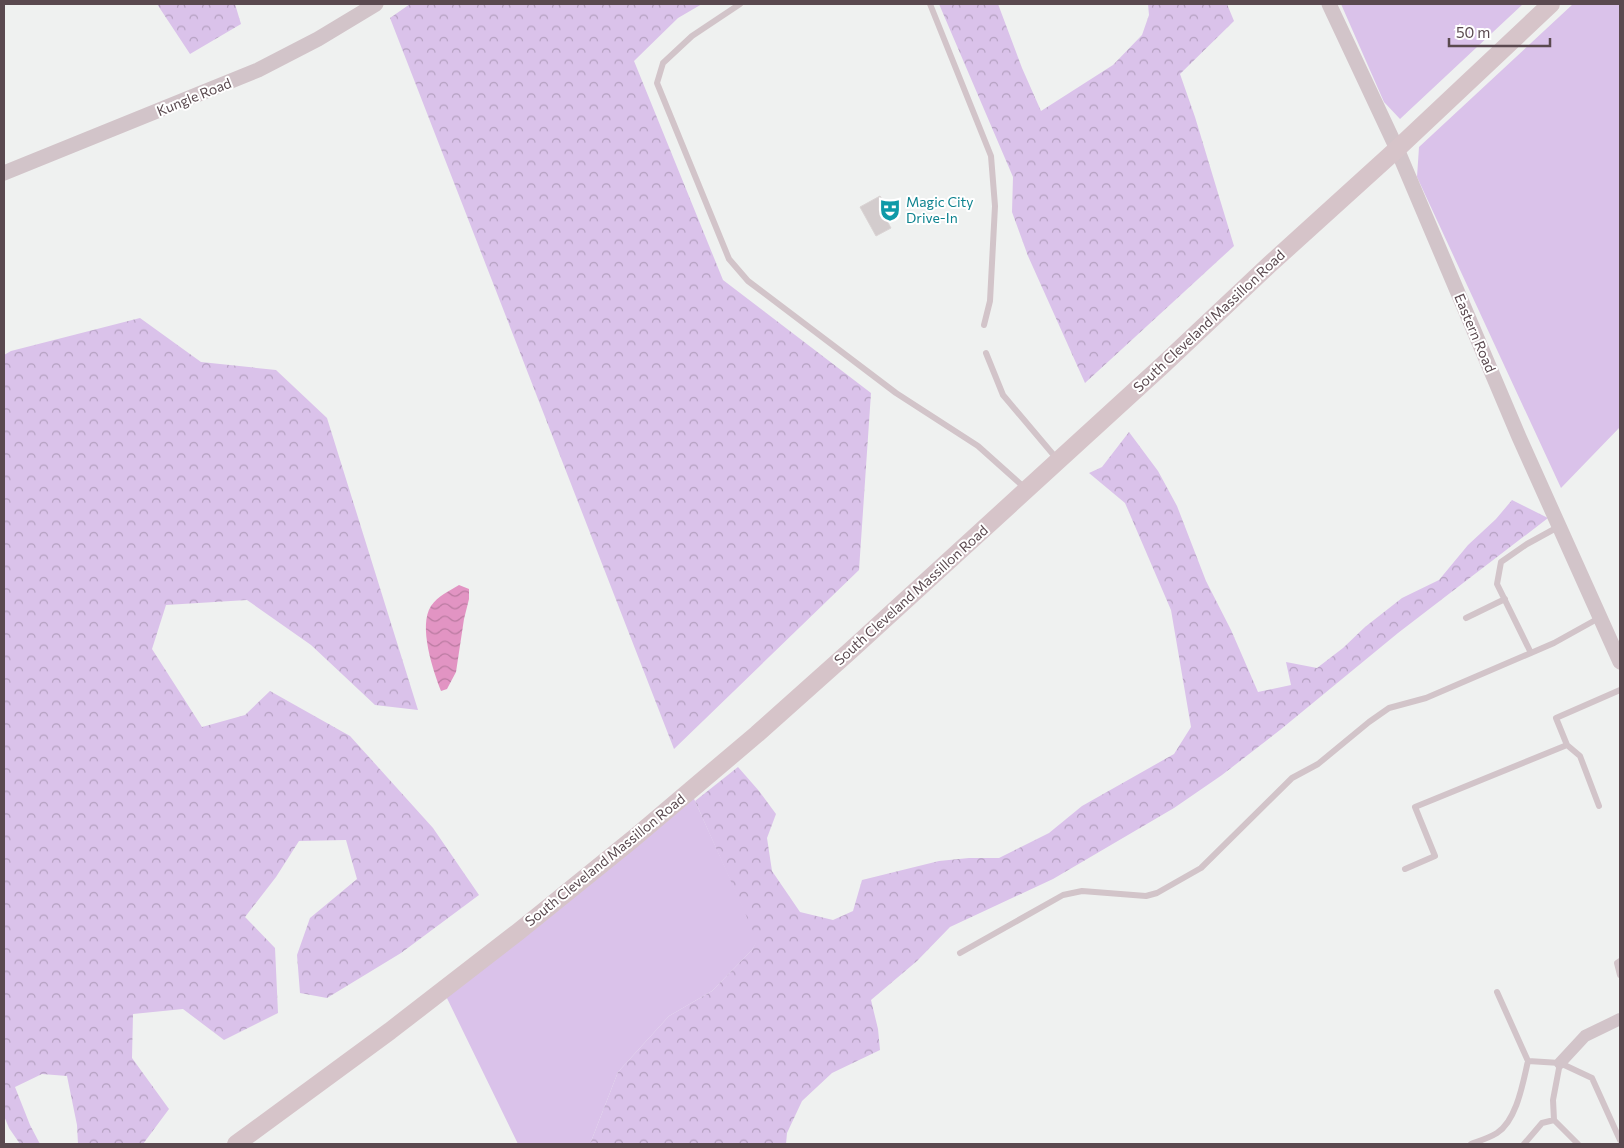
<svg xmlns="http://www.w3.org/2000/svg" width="1624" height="1148" font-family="Commissioner,sans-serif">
<defs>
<pattern id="forest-crowns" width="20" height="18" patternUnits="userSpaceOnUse" patternTransform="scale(1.25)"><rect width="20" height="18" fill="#dac2ea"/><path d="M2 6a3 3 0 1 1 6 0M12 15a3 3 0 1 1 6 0" fill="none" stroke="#b4a0c0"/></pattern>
<pattern id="water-waves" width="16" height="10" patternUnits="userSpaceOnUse" patternTransform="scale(1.25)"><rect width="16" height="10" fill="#e294c3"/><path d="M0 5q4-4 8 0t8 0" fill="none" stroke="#ba7ba1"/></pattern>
</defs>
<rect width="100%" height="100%" fill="#eff1f0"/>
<!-- grass -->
<path fill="#dac2ea" d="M 1341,4 L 1523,4 L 1400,119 L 1384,102 Z
M 1573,4 L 1620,4 L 1620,427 L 1561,488 L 1417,177 L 1419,147 Z
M 690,790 L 758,940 L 752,950 L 712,991 L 669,1016 L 618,1072 L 590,1144 L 518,1144 L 443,990 Z"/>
<!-- forest -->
<path fill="url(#forest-crowns)" d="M 157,4 L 235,4 L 241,24 L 190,54 Z
M 410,4 L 702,4 L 678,18 L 634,61 L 723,280 L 871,393 L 859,570 L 674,749 L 390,18 Z
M 939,4 L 998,4 L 1022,68 L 1041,111 L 1113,65 L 1142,35 L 1149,15 L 1148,4 L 1227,4 L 1234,21 L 1180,74 L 1195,117 L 1234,246 L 1085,383 L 1028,256 L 1012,212 L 1013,177 Z
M 140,318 L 201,362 L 276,370 L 327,418 L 418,710 L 375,705 L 311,645 L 247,600 L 166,605 L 152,649 L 202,727 L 245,715 L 270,691 L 350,736 L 433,828 L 479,895 L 401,953 L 327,998 L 300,993 L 297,955 L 310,918 L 357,879 L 346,840 L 299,841 L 276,877 L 245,917 L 275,948 L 278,1013 L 224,1040 L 183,1009 L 133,1014 L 132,1058 L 169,1109 L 143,1144 L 78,1144 L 77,1125 L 67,1076 L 42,1074 L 15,1087 L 30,1125 L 40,1144 L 20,1144 L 9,1128 L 4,1116 L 4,355 L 11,351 Z
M 1129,432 L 1158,471 L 1177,506 L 1206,581 L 1231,630 L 1258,692 L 1291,685 L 1286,662 L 1317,668 L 1343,648 L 1365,627 L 1402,598 L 1439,580 L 1468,545 L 1496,519 L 1512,500 L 1548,518 L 1398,633 L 1280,730 L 1222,775 L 1174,808 L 1053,879 L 950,927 L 917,961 L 871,1000 L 878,1029 L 880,1050 L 832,1073 L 802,1101 L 787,1133 L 786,1144 L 590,1144 L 618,1072 L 669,1016 L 712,991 L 752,950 L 757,940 L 695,801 L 738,767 L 759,791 L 776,814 L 767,838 L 772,871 L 800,912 L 833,920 L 853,911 L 862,880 L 939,861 L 969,858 L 999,858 L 1049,833 L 1082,806 L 1174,754 L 1191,727 L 1171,610 L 1125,503 L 1089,473 L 1102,467 Z"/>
<!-- water -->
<path fill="url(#water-waves)" d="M 459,585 L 469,589 L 469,599 L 464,619 L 456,672 L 447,689 L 441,691 C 433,670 418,626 431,606 C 438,596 449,591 459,585 Z"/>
<!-- building -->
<path fill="#d3cccd" stroke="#dad4d4" d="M 880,196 L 892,217 L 887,221 L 891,228 L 876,236 L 860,207 Z"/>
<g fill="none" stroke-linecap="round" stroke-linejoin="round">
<!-- service -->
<path stroke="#d2c4c9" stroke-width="6" d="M 740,4 L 692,36 L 663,63 L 657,83 L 729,259 L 748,281 L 896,393 L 978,446 L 1026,489
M 930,4 L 991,156 L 995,206 L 990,301 L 984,325
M 986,353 L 1003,395 L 1057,459
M 1466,618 L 1505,599
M 1531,653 L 1497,584 L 1501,562 L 1527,544 L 1558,527
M 1599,806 L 1580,756 L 1567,745 L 1556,718 L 1620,690
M 1405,869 L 1435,856 L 1415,807 L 1567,745
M 960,953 L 1063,895 L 1082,891 L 1146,896 L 1157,893 L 1201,868 L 1292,778 L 1318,764 L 1369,722 L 1389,708 L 1426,698 L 1554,643 L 1599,618
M 1620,961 L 1617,963 L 1620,975
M 1497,992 L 1528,1061 L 1560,1063 L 1592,1078 L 1620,1140
M 1560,1063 L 1553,1100 L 1554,1120 L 1578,1144
M 1471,1144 C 1479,1141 1489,1138 1497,1133 C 1517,1120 1523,1082 1528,1061
M 1524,1144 L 1542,1123 L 1554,1120"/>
<!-- minor -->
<path stroke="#d2c4c9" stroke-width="12" d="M 1560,1063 L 1585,1036 L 1620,1019"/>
<!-- tertiary -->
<path stroke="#d2c4c9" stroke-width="15" d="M 1329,4 L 1397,149 L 1519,437 L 1620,662
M 4,173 L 258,70 L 318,39 L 376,4"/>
<!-- secondary -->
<path stroke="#d6c4c9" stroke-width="18" d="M 236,1144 L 390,1031 L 518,932 L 633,839 L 757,734 L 850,651 L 1164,364 L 1269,265 L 1397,149 L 1551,4"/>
</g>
<!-- icons -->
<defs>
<symbol id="theatre-bare" viewBox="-9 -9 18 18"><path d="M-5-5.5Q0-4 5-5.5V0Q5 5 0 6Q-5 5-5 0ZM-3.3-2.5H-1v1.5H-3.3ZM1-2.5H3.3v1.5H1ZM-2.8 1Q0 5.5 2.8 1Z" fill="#0f9aa8" stroke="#fff" stroke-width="2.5" paint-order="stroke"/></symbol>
</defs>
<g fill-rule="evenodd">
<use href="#theatre-bare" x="874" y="194" width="32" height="32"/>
</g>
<g text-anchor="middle" stroke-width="4" stroke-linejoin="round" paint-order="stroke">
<!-- street labels -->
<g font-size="14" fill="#5a494f" stroke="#fff">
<text transform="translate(194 97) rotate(-22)" y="5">Kungle Road</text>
<text transform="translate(1209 321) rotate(-43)" y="5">South Cleveland Massillon Road</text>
<text transform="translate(1475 333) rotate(67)" y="5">Eastern Road</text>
<text transform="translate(911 595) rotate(-42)" y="5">South Cleveland Massillon Road</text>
<text transform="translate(605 860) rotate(-39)" y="5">South Cleveland Massillon Road</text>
</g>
<!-- culture labels -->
<g font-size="14" fill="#0d838f" stroke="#fff" text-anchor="start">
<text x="906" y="207">Magic City<tspan x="906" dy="16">Drive-In</tspan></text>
</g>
</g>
<!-- border -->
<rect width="1624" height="1148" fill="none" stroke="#5a494f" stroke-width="10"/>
<!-- scale -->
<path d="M1449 38v8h101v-8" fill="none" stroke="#5a494f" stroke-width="2.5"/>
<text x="1456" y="38" font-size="15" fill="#5a494f" stroke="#ffffff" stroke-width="4" paint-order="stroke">50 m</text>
</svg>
